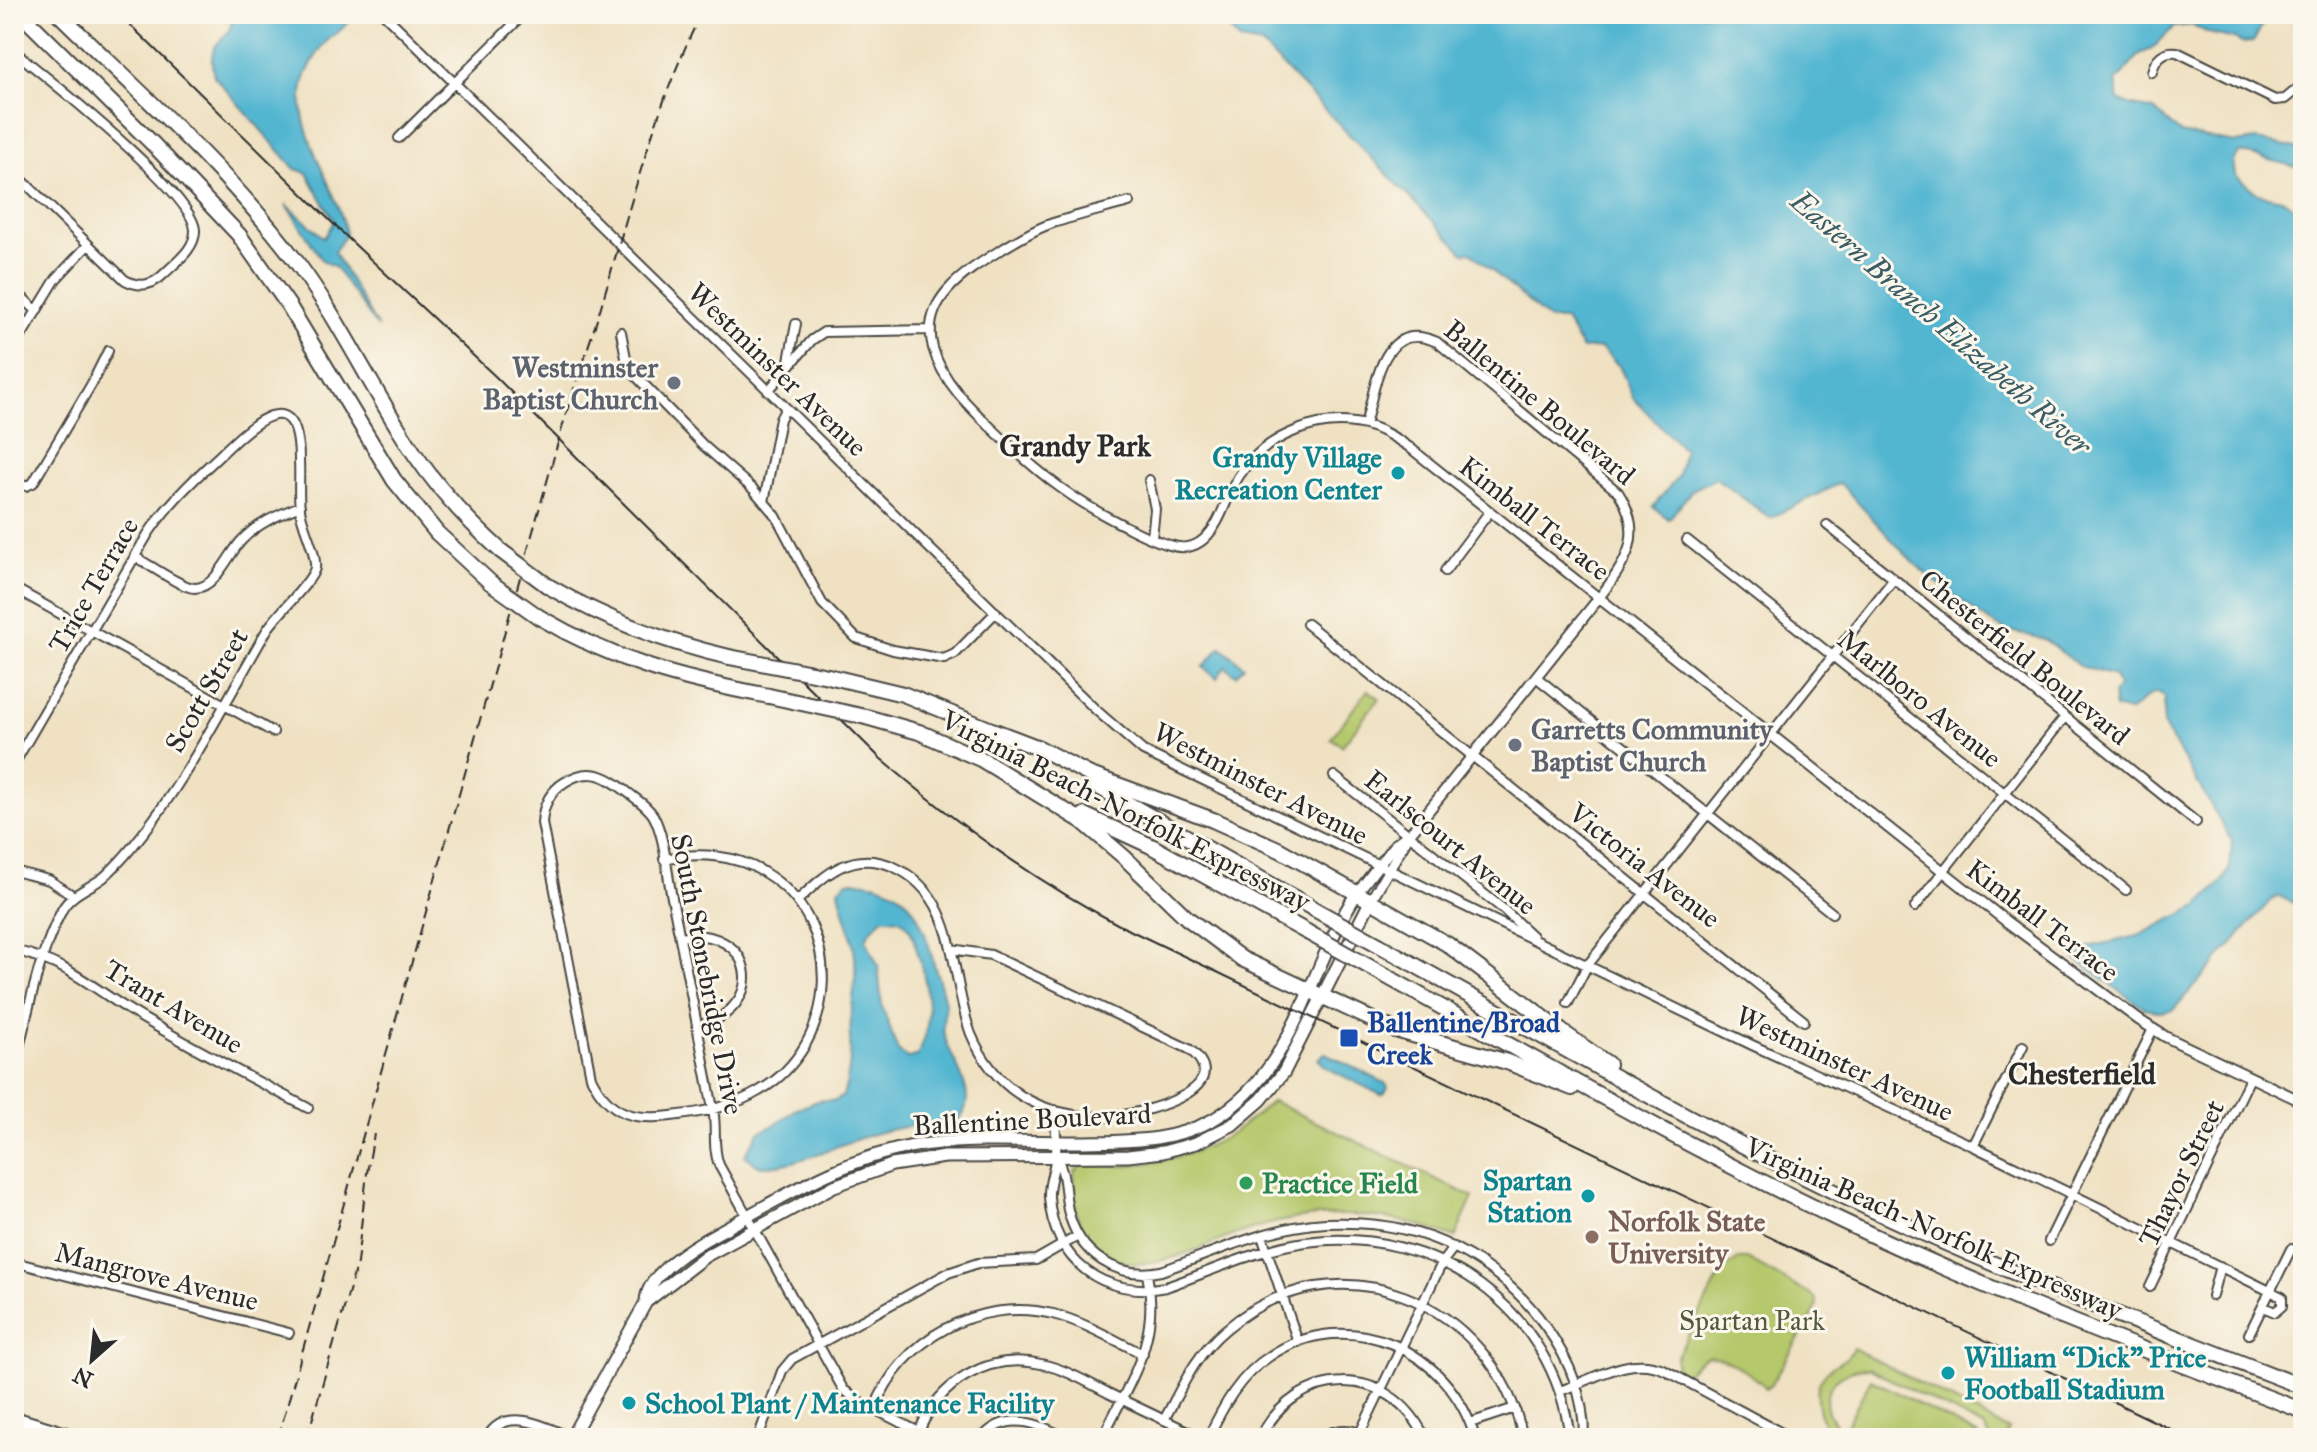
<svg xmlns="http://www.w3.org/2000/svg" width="2317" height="1452" font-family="'IM FELL Great Primer',serif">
<rect width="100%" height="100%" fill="#fbf7ec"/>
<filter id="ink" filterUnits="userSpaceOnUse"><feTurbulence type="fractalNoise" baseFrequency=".0125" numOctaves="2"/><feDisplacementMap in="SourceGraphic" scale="16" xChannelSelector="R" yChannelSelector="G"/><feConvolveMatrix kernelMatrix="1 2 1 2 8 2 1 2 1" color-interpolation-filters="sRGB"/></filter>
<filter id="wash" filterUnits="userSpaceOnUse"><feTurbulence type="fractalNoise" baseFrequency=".006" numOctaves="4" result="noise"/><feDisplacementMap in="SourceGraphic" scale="32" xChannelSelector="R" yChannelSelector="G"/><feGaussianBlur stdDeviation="1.8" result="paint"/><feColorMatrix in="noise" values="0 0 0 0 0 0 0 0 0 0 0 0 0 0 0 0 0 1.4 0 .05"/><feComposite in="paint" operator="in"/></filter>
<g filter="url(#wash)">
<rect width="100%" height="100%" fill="#efe1c2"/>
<!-- green -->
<path fill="#b5c86c" stroke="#707a4c" stroke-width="2" d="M 1368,690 L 1379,698 L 1342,746 L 1331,738 Z
M 1272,1101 L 1473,1197 L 1455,1238 C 1403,1216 1348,1210 1293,1219 C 1277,1222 1260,1226 1245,1231 C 1192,1249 1110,1299 1079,1221 C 1073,1206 1075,1188 1074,1172 L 1084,1164 C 1131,1170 1187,1160 1228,1136 C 1243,1127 1258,1113 1272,1101 Z
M 1739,1259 L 1747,1259 L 1806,1292 L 1815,1298 L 1817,1304 L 1813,1315 L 1770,1386 L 1766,1388 C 1757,1377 1719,1352 1705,1357 C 1697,1360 1693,1369 1685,1373 L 1680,1373 L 1676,1367 L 1676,1358 L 1718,1279 L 1725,1268 Z
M 1853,1348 L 2009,1430 L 2004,1438 L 1990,1438 L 1985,1428 L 1868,1368 C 1833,1368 1811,1401 1839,1428 C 1843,1433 1850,1435 1856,1438 L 1832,1437 C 1817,1417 1808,1386 1831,1368 C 1842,1359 1846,1362 1853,1348 Z
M 1871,1379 L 1979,1436 L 1978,1438 L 1866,1438 L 1845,1427 Z"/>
<!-- water -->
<path fill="#53b6d1" stroke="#3f707e" stroke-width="2" fill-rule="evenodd" d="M 232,14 L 353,14 C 348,27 336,32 327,41 C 319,50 312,62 307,73 C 285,123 338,185 346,234 L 334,252 L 378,328 L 335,267 L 322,260 L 286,204 L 324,238 L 334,221 L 307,173 L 295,169 L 214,76 C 204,32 233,47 232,14 Z
M 1216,14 L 2269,14 L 2253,42 L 2240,43 L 2235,39 L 2208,33 L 2193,25 L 2174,27 L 2152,49 L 2140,54 L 2116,82 L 2119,100 L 2129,105 L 2154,110 L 2180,133 L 2236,143 L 2256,140 L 2293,147 L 2303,153 L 2303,169 L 2240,152 L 2233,161 L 2235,175 L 2258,194 L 2282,199 L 2294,207 L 2303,239 L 2303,912 L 2300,906 L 2279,896 L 2271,900 L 2173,1010 L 2160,1012 L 2145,1009 L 2075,959 L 2089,947 L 2138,936 L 2198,906 L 2223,881 L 2230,867 L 2232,841 L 2163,724 L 2165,697 L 2158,692 C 2146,694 2139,707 2128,712 L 2115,708 L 2113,695 L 2118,687 L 2114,676 L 2080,666 L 2044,639 L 2005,630 L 1990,622 L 1927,575 L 1902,551 L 1840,483 L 1770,518 L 1716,478 L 1692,490 L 1669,519 L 1653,507 L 1678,476 L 1684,450 L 1633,398 L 1620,367 L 1601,348 L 1582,349 L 1565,320 L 1549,320 L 1471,252 L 1464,253 L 1262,45 L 1240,41 Z
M 1221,647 L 1244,666 L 1236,675 L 1225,666 L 1217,678 L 1203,667 Z
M 847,881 C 908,880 920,912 934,964 C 937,976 944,992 945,1005 C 945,1013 942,1021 943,1029 C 947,1060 987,1097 954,1124 C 920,1123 887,1128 855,1140 C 822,1151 794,1167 758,1166 L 745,1155 L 759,1132 L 775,1125 L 795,1110 L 820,1100 L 835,1101 L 843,1096 C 853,1065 849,1048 851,1017 C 853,993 858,973 854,949 C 851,929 842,910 839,889 ZM 883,918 C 892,918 900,917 906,924 C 911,929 914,940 916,947 C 927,981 936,1023 917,1056 L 907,1058 L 898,1051 L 882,1006 L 878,965 L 866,940 L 869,932 Z
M 1325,1053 L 1385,1083 L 1388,1087 L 1385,1093 L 1381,1095 L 1327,1068 L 1318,1059 Z"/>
</g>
<g filter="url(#ink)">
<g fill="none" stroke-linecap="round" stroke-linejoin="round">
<defs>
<path id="minor" d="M 384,14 L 917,536 L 1096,710 L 1143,751 L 1752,1045 L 1973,1146 L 2282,1297 L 2282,1306 L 2275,1312 L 2263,1307
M 14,51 C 46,77 196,195 195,231 C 195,249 176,262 164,274 C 152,286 140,288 125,280 L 14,172
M 2152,72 C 2155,59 2163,50 2177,52 L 2275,100 L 2285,99 L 2303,84
M 399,138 L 524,14
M 1129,202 C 1104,209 1078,215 1053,223 C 1034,229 1016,241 999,251 C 964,273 920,300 933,348 C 943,385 976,413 1002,438 C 1043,477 1074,501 1125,526 C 1139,533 1154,541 1170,545 C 1181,549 1194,548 1204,539 C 1222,523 1226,496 1239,476 C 1266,434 1323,412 1372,427 C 1385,431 1397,439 1409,447 L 1599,598 C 1626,562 1646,535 1618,492 L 1437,342 C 1381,317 1376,387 1365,425
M 14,290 L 36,310
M 621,332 L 628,368 L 704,446 L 753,489 L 776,516 L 822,603 L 856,638 L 893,650 L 944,659 L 955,654 L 996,612
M 14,348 L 56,279 L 88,245
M 788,366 L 796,324
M 768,391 L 812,340 L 824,332 L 931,330
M 14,480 L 26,486 L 33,483 L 91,385 L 108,351
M 1149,480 L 1155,509 L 1152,538
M 764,502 L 780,419 L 786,408
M 1827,525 L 2196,822
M 1687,540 L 2126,890
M 135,557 C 149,564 181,588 195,588 C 216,588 229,553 242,540 C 258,523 278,515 300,506
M 1445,571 L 1490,511
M 14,588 L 273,732
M 1307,624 L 1804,1021
M 1536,677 L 1832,913
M 14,764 L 148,534 C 167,505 191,482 217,458 C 249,427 299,377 299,461 C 300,477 298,494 300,509 C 302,527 317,552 315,568 C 312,582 278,613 267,630 C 225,702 186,782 133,846 C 124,857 114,868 104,877 C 90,888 70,894 62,910 C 37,958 28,1015 14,1067
M 1334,776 L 1503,909 L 1532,936
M 664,859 C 698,852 735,854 765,873 C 846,922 840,1045 759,1091 C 733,1107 701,1113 671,1116 C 633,1121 609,1114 591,1077 L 542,823 C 543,806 550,791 565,782 C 594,763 613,781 635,798 C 642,803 648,808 653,815 C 665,836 667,874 672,898 C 686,968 700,1039 713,1109 C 717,1128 712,1147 719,1165 L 843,1389 L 858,1401 L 931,1438
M 14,871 L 49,880 L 74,896
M 797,901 C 825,875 851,849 892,866 C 960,895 949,976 971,1034 C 981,1058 998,1081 1020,1095 C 1045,1111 1077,1118 1107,1117 C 1134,1116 1243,1091 1189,1049 L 991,955 L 951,949
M 1915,907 L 2064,718
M 680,937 C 756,924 770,1010 697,1026
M 14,950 C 70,964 88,985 134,1013 C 190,1047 250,1077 308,1108
M 1568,1003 L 1587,966 L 1893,580
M 1055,1110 C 1055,1125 1057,1140 1056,1154 C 1055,1169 1048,1182 1049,1197 C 1053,1261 1105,1299 1166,1287 C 1210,1272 1260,1248 1306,1242 C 1434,1225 1554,1307 1570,1438
M 1973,1146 L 2023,1046
M 1056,1156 C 1066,1174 1064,1191 1068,1210 C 1078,1254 1117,1280 1161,1271 C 1214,1253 1269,1226 1326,1223 C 1370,1221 1417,1228 1457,1249 C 1524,1284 1585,1359 1584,1438
M 1262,1236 L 1298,1342
M 2049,1241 L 2153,1029
M 14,1262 L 289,1333
M 2150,1287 L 2250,1078
M 2212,1296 L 2220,1266
M 2249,1334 L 2291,1249
M 1560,1391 C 1593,1379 1630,1354 1665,1370 L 1791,1438
M 874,1410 C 900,1339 979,1296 1053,1314 C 1084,1322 1114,1340 1143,1354
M 1164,1420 C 1182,1387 1195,1355 1225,1330 C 1335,1235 1494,1299 1523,1438
M 1470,1423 L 1515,1408
M 919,1432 C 938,1383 988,1352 1041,1364 C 1065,1369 1087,1382 1108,1393 C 1139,1408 1171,1423 1202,1438
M 1360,1433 L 1443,1261 L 1454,1247
M 487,1438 C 504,1405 546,1426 571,1438
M 758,1438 L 782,1371 L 792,1359 L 948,1273 L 978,1263 L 1036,1260 L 1078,1236
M 982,1438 C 1007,1409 1038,1424 1067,1438
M 1102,1438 C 1130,1381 1161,1339 1147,1274
M 1208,1438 C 1223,1406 1240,1375 1270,1356 C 1349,1303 1450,1350 1475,1438
M 1260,1438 C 1296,1365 1390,1362 1425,1438
M 1320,1438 C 1336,1428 1352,1427 1368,1438"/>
<path id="tertiary" d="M 1357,893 L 1395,844 L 1406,836
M 1371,900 L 1409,835 L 1599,598 L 2007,922 L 2139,1020 L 2166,1037 L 2303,1102"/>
<path id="secondary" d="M 646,1302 C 646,1274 695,1245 717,1233 C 783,1197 846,1156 921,1145 C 975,1138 1031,1142 1085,1142 C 1130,1141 1174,1142 1214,1119 C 1297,1070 1308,967 1357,893
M 571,1438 L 646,1302 L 704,1257 L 834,1186 L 892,1165 L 945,1157 L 1128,1156 L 1163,1152 L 1196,1143 L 1232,1125 L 1261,1100 L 1284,1072 L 1371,900"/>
<path id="primary" d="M 14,1418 L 79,1438"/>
<path id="motorway" d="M 21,14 L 154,145 L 239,235 L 289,306 L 394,480 L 437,533 L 491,583
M 59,14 C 141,94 230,172 298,264 C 343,325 374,394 416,456 C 440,491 469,522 501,551
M 548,586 C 606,620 664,642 729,657
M 539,617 C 618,663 680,679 769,696
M 828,676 L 903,694 L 999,733
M 866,717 L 919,732 L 985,761
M 992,730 L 1039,748 L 1088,774 L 1213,820 L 1280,850 L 1447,944 L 1561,1031 L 1608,1064
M 979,758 L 1082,821 L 1124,857 L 1187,918 L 1242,959 L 1392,1029 L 1507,1062 L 1572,1088
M 1095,785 L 1314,909
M 1084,815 L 1151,846 L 1307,932
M 1379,945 C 1533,1031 1685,1119 1843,1196 C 1993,1268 2148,1327 2303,1387
M 1368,966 C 1523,1052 1678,1143 1838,1219 C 1990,1292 2146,1351 2303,1411"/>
</defs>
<!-- minor casing -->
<use href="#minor" stroke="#484642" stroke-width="12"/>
<!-- tertiary casing -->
<use href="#tertiary" stroke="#484642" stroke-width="13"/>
<!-- secondary casing -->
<use href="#secondary" stroke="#484642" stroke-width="15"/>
<!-- primary casing -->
<use href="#primary" stroke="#484642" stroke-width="16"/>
<!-- motorway casing -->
<use href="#motorway" stroke="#484642" stroke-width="18"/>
<!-- minor -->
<use href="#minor" stroke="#fff" stroke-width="8"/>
<!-- tertiary -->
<use href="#tertiary" stroke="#fff" stroke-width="9"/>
<!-- secondary -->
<use href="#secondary" stroke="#fff" stroke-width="11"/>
<!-- primary -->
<use href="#primary" stroke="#fff" stroke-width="12"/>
<!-- motorway -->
<use href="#motorway" stroke="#fff" stroke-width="14"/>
<!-- tram -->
<path stroke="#2b2b2b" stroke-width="2" d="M 119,14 L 351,241 L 496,377 L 880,758 C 956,823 1033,880 1121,926 L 2189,1438"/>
<!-- rail -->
<path stroke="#2b2b2b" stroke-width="2" stroke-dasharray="12 6" stroke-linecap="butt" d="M 278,1438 L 566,414 C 577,377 591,341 602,303 C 631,205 655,106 701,14
M 307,1438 L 357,1263 L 367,1173 L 374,1134"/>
<defs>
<path id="motorway-bridge" d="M 501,551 L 548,586
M 491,583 L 539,617
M 729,657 L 828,676
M 769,696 L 866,717
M 1314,909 L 1379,945
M 1307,932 L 1368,966"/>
</defs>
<!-- motorway-bridge casing -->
<use href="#motorway-bridge" stroke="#484642" stroke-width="18" stroke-linecap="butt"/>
<!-- motorway-bridge -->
<use href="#motorway-bridge" stroke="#fff" stroke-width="14"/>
</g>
</g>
<!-- markers -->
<g fill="#6b7280" stroke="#fbf7ec" stroke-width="3">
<circle cx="674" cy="383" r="8"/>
<circle cx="1515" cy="745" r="8"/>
</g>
<g fill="#0f9aa8" stroke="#fbf7ec" stroke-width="3">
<circle cx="1398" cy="473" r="8"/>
<circle cx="1588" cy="1196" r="8"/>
<circle cx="1948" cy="1373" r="8"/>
<circle cx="629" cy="1403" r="8"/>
</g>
<rect fill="#1a4fb4" stroke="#fbf7ec" stroke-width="3" x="1339" y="1028" width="20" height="20" rx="4"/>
<circle fill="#2e9e5b" stroke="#fbf7ec" stroke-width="3" cx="1246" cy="1183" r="8"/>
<circle fill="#8d6e63" stroke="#fbf7ec" stroke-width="3" cx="1592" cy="1237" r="8"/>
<g text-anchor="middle" stroke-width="6" stroke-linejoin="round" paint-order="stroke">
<!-- worship labels -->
<g font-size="28" font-weight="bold" fill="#5b616d" stroke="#fbf7ec" text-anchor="end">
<text x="658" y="377">Westminster<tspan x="658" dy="32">Baptist Church</tspan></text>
<text x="1531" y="739" text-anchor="start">Garretts Community<tspan x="1531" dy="32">Baptist Church</tspan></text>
</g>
<!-- street labels -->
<g font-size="28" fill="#2b2b2b" stroke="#fbf7ec">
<text transform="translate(778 369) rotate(44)" y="10">Westminster Avenue</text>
<text transform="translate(1540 402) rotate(40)" y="10">Ballentine Boulevard</text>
<text transform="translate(1535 518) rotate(38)" y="10">Kimball Terrace</text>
<text transform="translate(93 585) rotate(-60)" y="10">Trice Terrace</text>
<text transform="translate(2025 657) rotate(39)" y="10">Chesterfield Boulevard</text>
<text transform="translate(206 690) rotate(-60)" y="10">Scott Street</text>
<text transform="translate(1920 698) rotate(39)" y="10">Marlboro Avenue</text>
<text transform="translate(1261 783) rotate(27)" y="10">Westminster Avenue</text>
<text transform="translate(1126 810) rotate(27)" y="10">Virginia Beach-Norfolk Expressway</text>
<text transform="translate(1451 842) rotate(39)" y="10">Earlscourt Avenue</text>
<text transform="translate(1645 865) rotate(38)" y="10">Victoria Avenue</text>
<text transform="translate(2043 920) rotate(37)" y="10">Kimball Terrace</text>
<text transform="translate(708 974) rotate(79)" y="10">South Stonebridge Drive</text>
<text transform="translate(174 1006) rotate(31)" y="10">Trant Avenue</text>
<text transform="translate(1845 1063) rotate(25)" y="10">Westminster Avenue</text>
<text transform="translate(1032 1119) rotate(-3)" y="10">Ballentine Boulevard</text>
<text transform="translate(2181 1173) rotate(-64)" y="10">Thayor Street</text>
<text transform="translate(1934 1228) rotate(24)" y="10">Virginia Beach-Norfolk Expressway</text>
<text transform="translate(157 1276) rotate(14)" y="10">Mangrove Avenue</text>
</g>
<!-- culture labels -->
<g font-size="28" font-weight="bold" fill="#0d838f" stroke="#fbf7ec" text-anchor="end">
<text x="1382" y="467">Grandy Village<tspan x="1382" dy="32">Recreation Center</tspan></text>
<text x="1572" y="1190">Spartan<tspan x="1572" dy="32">Station</tspan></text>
<text x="1964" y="1367" text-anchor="start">William “Dick” Price<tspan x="1964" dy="32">Football Stadium</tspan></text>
<text x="645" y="1413" text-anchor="start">School Plant / Maintenance Facility</text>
</g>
<!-- transit labels -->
<g font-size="28" font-weight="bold" fill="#164399" stroke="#fbf7ec" text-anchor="start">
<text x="1367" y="1032">Ballentine/Broad<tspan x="1367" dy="32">Creek</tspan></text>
</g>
<!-- leisure labels -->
<g font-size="28" font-weight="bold" fill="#27864d" stroke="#fbf7ec" text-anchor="start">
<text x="1262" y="1193">Practice Field</text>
</g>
<!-- education labels -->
<g font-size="28" font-weight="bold" fill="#785e54" stroke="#fbf7ec" text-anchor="start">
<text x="1608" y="1231">Norfolk State<tspan x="1608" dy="32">University</tspan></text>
</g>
<!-- park labels -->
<g font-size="28" fill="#545a3e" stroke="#fbf7ec">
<text x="1752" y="1330">Spartan Park</text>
</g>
<!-- water labels -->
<g font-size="30" font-style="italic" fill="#395c65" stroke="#fbf7ec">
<text transform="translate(1941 323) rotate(41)" y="10">Eastern Branch Elizabeth River</text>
</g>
<!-- neighbourhood labels -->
<g font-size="30" font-weight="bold" fill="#2b2b2b" stroke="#fbf7ec">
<text x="1075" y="456">Grandy Park</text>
<text x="2082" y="1084">Chesterfield</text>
</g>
</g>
<!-- margin -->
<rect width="2317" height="1452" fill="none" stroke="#fbf7ec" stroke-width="48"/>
<!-- north arrow -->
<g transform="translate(92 1360) rotate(207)" stroke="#fbf7ec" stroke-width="6" paint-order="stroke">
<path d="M0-6L14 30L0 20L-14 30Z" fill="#2b2b2b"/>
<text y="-12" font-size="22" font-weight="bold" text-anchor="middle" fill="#2b2b2b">N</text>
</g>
</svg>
